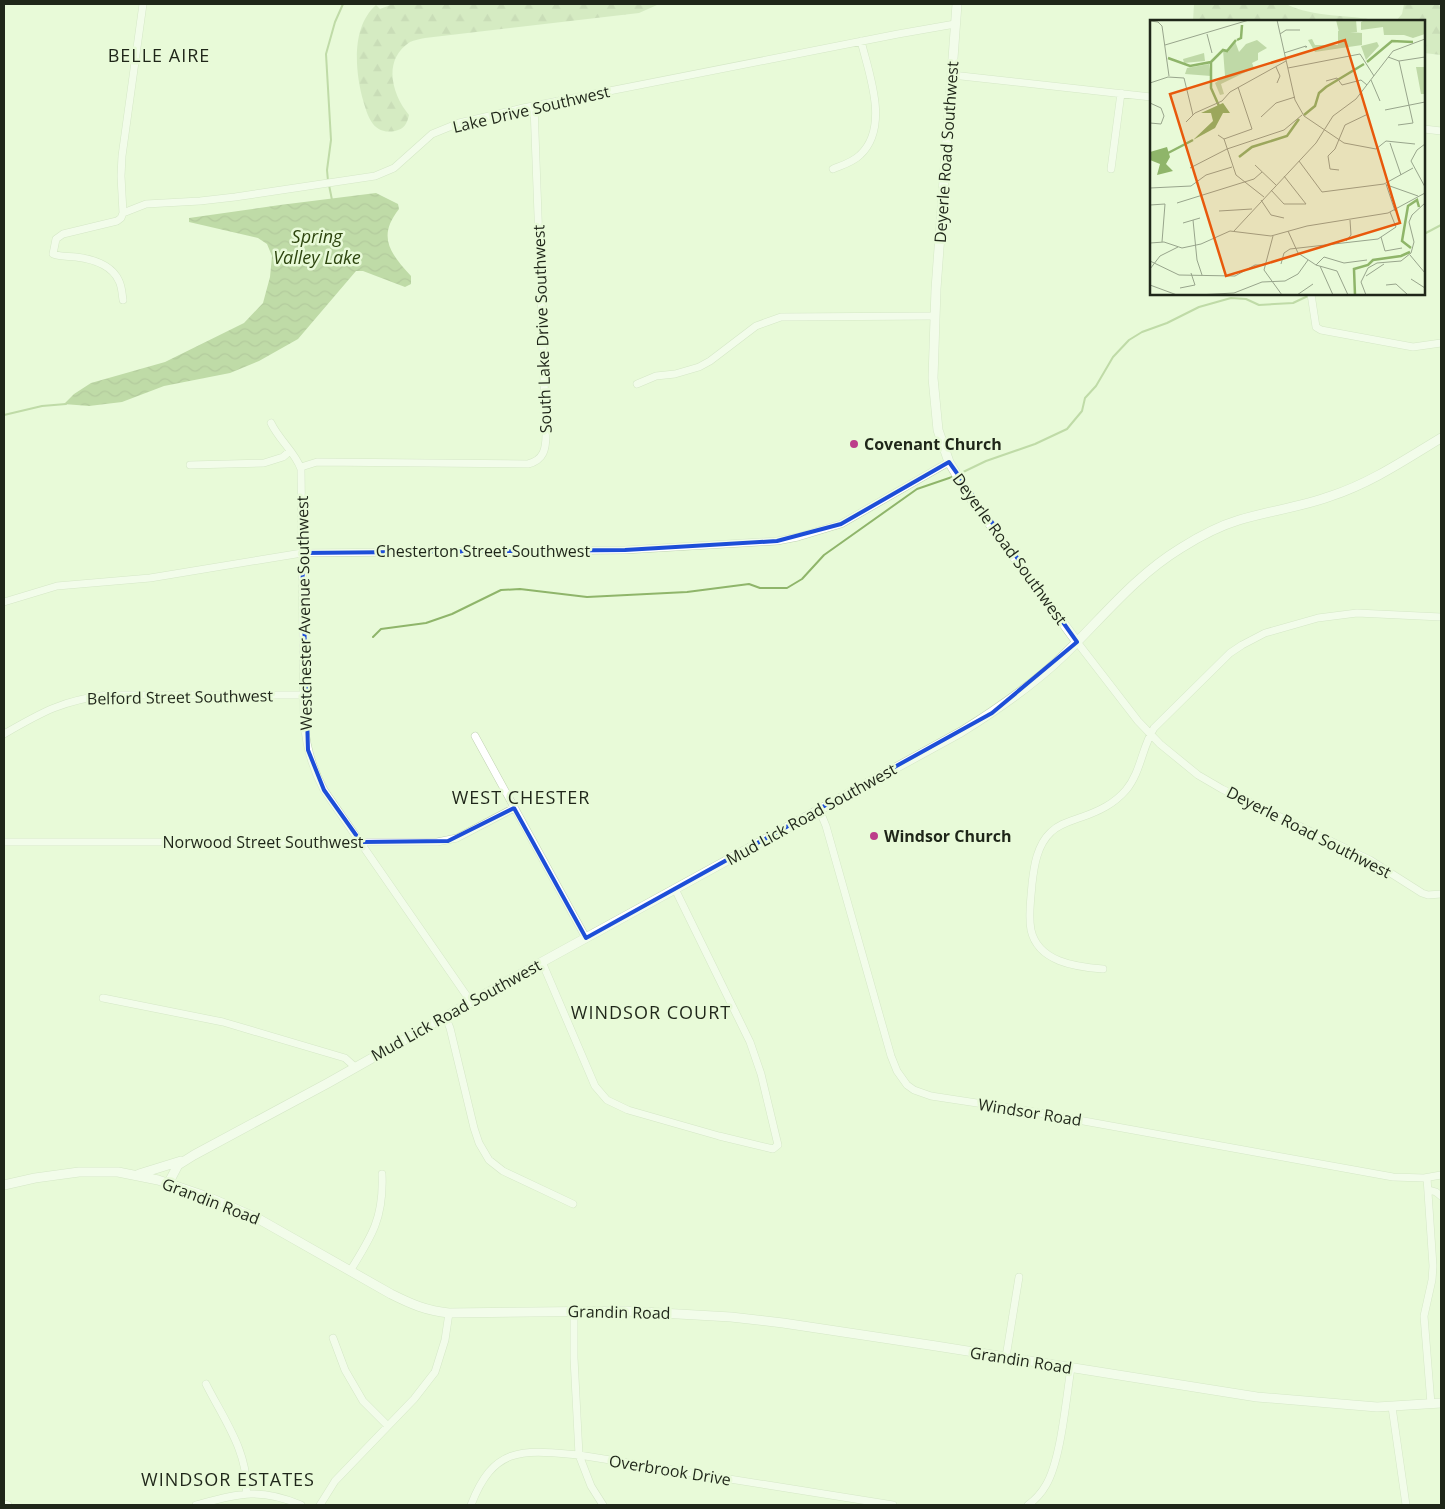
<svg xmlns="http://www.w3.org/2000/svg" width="1445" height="1509" font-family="'Open Sans',sans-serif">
<defs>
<pattern id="forest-firs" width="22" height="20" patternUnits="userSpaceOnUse" patternTransform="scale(1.25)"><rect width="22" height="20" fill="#bfd9a7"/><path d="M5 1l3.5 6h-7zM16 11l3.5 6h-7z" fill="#a4ba8f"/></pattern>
<pattern id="water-waves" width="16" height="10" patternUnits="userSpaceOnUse" patternTransform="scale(1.25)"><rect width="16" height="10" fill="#8fb56a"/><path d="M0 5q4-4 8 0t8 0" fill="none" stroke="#749356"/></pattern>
</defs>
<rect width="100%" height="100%" fill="#e8fad8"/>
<!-- forest -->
<path fill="url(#forest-firs)" d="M 393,4 L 665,4 L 657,5 L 639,13 L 425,38 C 420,39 414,40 410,42 C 382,60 392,95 409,115 C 407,124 404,129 395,131 C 373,135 368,117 363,100 C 355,71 351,27 376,5 L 380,9 Z
M 1194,4 L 1286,4 C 1314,18 1348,14 1378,21 L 1193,21 Z
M 1404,4 L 1441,4 L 1441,55 L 1424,53 L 1424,21 L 1396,21 L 1402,14 Z"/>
<!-- water -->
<path fill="url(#water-waves)" d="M 376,193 L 398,204 L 399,209 C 377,237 390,253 411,276 L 411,284 L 405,287 L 363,271 L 356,271 L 298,339 L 259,361 L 230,373 L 164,386 L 122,402 L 89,406 L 64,404 L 74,394 L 91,383 L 165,362 L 244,323 L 263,303 L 270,277 L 272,256 L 267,244 L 258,238 L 189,222 L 189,218 L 280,205 Z"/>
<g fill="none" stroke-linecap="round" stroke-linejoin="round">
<!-- stream -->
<path stroke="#8fb56a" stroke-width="2" d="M 328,181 L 327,170 L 331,140 L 326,54 L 335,22 L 343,4
M 329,185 L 332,200
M 1424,234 L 1441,225
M 4,415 L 42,406 L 66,404
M 959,474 L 986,461 L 1035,444 L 1067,429 L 1082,411 L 1085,398 L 1096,386 L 1113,357 L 1129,340 L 1142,332 L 1167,323 L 1199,307 L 1231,298 L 1246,299 L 1259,305 L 1293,303 L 1310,295
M 373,637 L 381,629 L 426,623 L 452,614 L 501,590 L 520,589 L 587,597 L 687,592 L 749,584 L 760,588 L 787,588 L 802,579 L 824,555 L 917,489 L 955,476"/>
<defs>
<path id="minor" d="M 952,75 L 1151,97
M 1424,129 L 1441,131
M 833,169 C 843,165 853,162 860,155 C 890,127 869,74 861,41
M 1111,169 L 1121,93
M 123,213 L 121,176 L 122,156 L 143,4
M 1311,294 L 1316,327 L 1321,330 L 1413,347 L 1441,343
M 123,300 C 122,294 122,287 119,281 C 112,265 92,259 76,257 C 68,256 61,257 53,254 L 56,239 L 63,234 L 117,221 L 121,218 L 123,213 L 146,204 L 200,201 L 235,197 L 375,176 L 394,168 L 432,134 L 459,123 L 523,108 L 898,34 L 955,24
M 637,384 L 656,376 L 675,374 L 699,367 L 710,361 L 756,326 L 781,317 L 935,316
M 271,423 C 279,440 295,452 301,469 L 304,721 C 306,746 312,768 324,790 L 471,1002
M 190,465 L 264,463 L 283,457 L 290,451
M 301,467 L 317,462 L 528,464 C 544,460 546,449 546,434 L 534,106
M 4,602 L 57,586 L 150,578 L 302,553 L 625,550 L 777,541 L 798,537 L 841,524 L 949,462
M 1077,642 L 1138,721 L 1160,744 L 1198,775 L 1222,789 L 1370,860 L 1422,893 L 1428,895 L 1441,894
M 4,734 C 42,712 63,700 108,695 L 303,695
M 475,736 L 586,938
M 819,809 L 826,826 L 891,1056 L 897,1071 L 907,1085 L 914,1090 L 931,1096 L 1023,1110 L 1393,1177 L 1424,1178 L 1441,1175
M 4,842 L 437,842 L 457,838 L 514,808
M 542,962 L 595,1086 L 607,1100 L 628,1110 L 719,1136 L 773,1149 L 778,1145 L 761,1074 L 750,1042 L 675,889
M 1103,969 C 1076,967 1038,962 1031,930 C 1028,915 1031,899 1032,884 C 1034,866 1037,845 1051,832 C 1059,824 1071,821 1082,817 C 1099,811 1114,804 1126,790 C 1141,772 1142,747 1154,728 L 1230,653 L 1242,645 L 1265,633 L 1318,618 L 1357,613 L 1441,617
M 103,998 L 223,1022 L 345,1058 L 355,1067
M 445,1016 L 450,1028 L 474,1128 L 479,1143 L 489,1160 L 503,1171 L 573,1204
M 1427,1178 L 1433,1266 L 1432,1280 L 1424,1316 L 1431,1404
M 1429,1190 L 1436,1192 L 1441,1196
M 350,1271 C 372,1236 384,1217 382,1174
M 574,1311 L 574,1358 L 579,1455 L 591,1486 L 603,1505
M 333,1338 L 345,1370 L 363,1401 L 388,1426
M 1006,1357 L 1019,1277
M 206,1384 C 223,1418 250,1454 246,1494
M 1392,1407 L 1406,1505
M 4,1504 L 8,1505
M 196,1505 C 238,1494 259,1487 301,1505
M 320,1505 L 335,1481 L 414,1399 L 435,1372 L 445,1340 L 449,1313
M 471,1505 C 494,1445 523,1450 579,1455 L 893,1505
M 1028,1505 C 1035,1500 1042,1492 1046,1485 C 1061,1460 1066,1399 1071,1368"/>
<path id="tertiary" d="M 957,4 L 936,289 L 933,378 L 938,430 L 949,462 L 970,497 L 1077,642
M 139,1174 L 181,1161
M 168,1184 L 178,1165 L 194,1155 L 328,1083 L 542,962 L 961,732 C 998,709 1033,685 1064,655 C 1103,617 1135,576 1181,548 C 1200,536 1219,526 1239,520 C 1269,511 1301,507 1331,496 C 1371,483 1406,459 1441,438
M 4,1185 L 35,1178 L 79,1172 L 118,1172 L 158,1180 L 208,1197 L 257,1218 L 391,1294 C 411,1304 427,1311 449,1313 L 626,1311 L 731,1317 L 783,1323 L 936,1346 L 1257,1397 L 1377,1407 L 1441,1403"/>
</defs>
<!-- minor casing -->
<use href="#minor" stroke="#bfd2b0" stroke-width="8"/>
<!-- tertiary casing -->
<use href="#tertiary" stroke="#bfd2b0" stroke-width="10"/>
<!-- minor -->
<use href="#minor" stroke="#fff" stroke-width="7"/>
<!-- tertiary -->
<use href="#tertiary" stroke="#fff" stroke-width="9"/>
</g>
<!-- marked area -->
<path d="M0 0H1445V1509H0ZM 949,462 L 1077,642 L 992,713 L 586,938 L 514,808 L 448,841 L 361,842 L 324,790 L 308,750 L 302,553 L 625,550 L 777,541 L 841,524 Z" fill="#e8fad8" fill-opacity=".55" fill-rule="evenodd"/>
<path fill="none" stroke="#1d4ed8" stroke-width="4" stroke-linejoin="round" d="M 949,462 L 1077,642 L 992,713 L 586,938 L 514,808 L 448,841 L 361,842 L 324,790 L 308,750 L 302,553 L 625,550 L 777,541 L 841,524 Z"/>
<!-- markers -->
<g fill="#bc3d8a" stroke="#e8fad8" stroke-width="2">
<circle cx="854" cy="444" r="5"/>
<circle cx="874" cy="836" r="5"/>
</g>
<g text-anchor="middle" stroke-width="5" stroke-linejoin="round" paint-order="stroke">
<!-- street labels -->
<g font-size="16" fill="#1f2619" stroke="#e8fad8">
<text transform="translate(531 109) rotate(-13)" y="6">Lake Drive Southwest</text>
<text transform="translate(946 152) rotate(-86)" y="6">Deyerle Road Southwest</text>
<text transform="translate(542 329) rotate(-92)" y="6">South Lake Drive Southwest</text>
<text transform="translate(1010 549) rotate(54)" y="6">Deyerle Road Southwest</text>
<text x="483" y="557">Chesterton Street Southwest</text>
<text transform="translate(304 613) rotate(-91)" y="6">Westchester Avenue Southwest</text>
<text transform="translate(180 697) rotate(-1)" y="6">Belford Street Southwest</text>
<text transform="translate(811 814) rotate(-29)" y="6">Mud Lick Road Southwest</text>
<text transform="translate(1309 832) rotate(27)" y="6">Deyerle Road Southwest</text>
<text x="263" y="848">Norwood Street Southwest</text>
<text transform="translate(456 1010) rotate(-29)" y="6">Mud Lick Road Southwest</text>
<text transform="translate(1030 1112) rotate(9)" y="6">Windsor Road</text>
<text transform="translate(211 1201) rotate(21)" y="6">Grandin Road</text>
<text transform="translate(619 1312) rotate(1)" y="6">Grandin Road</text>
<text transform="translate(1021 1360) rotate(9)" y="6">Grandin Road</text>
<text transform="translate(670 1470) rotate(9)" y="6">Overbrook Drive</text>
</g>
<!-- poi labels -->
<g font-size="16" font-weight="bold" fill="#1f2619" stroke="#e8fad8" text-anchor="start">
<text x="864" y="450">Covenant Church</text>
<text x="884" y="842">Windsor Church</text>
</g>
<!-- neighbourhood labels -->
<g font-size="18" letter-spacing="1" fill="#1f2619" stroke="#e8fad8">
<text x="159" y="62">BELLE AIRE</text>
<text x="521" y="804">WEST CHESTER</text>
<text x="651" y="1019">WINDSOR COURT</text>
<text x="228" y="1486">WINDSOR ESTATES</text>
</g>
<!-- water labels -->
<g font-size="18" font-style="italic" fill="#2c440d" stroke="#e8fad8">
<text x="317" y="243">Spring<tspan x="317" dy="21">Valley Lake</tspan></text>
</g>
</g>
<!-- overview -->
<g transform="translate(1150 20)">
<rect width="275" height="275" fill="#e8fad8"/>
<path d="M 186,0 L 206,0 L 207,12 L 189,12 ZM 215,0 L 275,0 L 275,14 L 263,18 L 254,15 L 234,15 L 233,7 L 211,10 L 211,2 ZM 227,22 L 229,26 L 216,40 L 211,26 ZM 54,33 L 55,41 L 34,43 L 33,39 ZM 59,44 L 61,56 L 35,54 L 37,48 ZM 266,47 L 275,47 L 275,74 L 271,74 Z" fill="#bfd9a7"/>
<path d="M 188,11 L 212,13 L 212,25 L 165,32 L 158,20 L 162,19 L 165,25 L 188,25 ZM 107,20 L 117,28 L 108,33 L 108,40 L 102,43 L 104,48 L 71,64 L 74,74 L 70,75 L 65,63 L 75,56 L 73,30 L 78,32 L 85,21 L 89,32 L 96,24 Z" fill="#bfd9a7"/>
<path d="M 73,83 L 80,93 L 73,93 L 65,108 L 43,120 L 63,101 L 61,93 L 51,93 ZM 17,127 L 20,137 L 16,144 L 23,151 L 7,155 L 10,144 L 0,140 L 0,132 Z" fill="#8fb56a"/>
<path fill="none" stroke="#8fb56a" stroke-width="2.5" d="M 87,20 L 91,18 L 92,5M 18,38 L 40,46 L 61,42 L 73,30 L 77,31 L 86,20M 61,42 L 61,68 L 69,86M 217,42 L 242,21 L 263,22M 154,95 L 165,86 L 169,73 L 176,67 L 214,44M 18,133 L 43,120M 89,137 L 102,127 L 137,116 L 149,99M 261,228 L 252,221 L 258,186 L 267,180 L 269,187M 205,275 L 204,249 L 218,245 L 223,240 L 251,236 L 260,232"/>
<path fill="none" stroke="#98a58c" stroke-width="1" d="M 127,0 L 145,80 L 154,96 L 194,123 L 226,129 L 236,121 L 265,124M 0,1 L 8,2 L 12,6 L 19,56M 57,14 L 62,33M 130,14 L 136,10 L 150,10M 15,25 L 99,0M 134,33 L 156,26 L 157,27 L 155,27M 238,37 L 249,41 L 275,37M 126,47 L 130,56 L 127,63M 138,48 L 210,34 L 224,56M 221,60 L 230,81M 176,61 L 187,58 L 192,65 L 211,60 L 217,65M 0,63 L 18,57 L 34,58 L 43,95M 0,83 L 11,88 L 14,96 L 11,104 L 0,103M 235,90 L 275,82M 111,97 L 126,83 L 145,77M 36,102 L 45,93 L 72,81 L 80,72 L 136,41M 248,105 L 263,103 L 249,41M 68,115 L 74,119 L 86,155 L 114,177M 74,119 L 102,109 L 88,67M 240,123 L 251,155M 275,124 L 267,130 L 261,141 L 275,167M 149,141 L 172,172 L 234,164 L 263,148M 105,145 L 126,165M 40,148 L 77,129 L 134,110 L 152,95M 189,150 L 180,149 L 178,136 L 185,129 L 195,105 L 218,94M 236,164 L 245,191M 237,165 L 268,176M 0,168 L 41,166 L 56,155 L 82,147M 121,170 L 134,184 L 156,184 L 134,156M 111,180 L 121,195 L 134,198M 27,183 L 104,159 L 112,152M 0,185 L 15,184 L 12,222M 69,191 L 102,189M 43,200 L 47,240 L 52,255M 33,203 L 50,198M 84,211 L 166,123 L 183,96 L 206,79 L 243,31 L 275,19M 138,211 L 148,233 L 166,245 L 187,251 L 198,275M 123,216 L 114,250 L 132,275M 231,217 L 235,231 L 252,228M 196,221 L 201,215 L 200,200M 0,223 L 14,222 L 32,228 L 51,224 L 80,211 L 121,216 L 157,206 L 238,193 L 275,173M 260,235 L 275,253M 0,241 L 29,255 L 85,256 L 105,245 L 114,245M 131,244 L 134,233 L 140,229 L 228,219 L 246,207 L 240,192M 166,245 L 174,237 L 194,243 L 217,240M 170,246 L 183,275M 0,249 L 10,236 L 28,227M 216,256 L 234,244M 261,259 L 275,268M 0,265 L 27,275M 236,265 L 246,264 L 258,275M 30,268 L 45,265 L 41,253M 47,275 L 84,273 L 112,262 L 135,261 L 148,254 L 158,240M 147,275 L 163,264M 216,275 L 211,262 L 218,248 L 227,243 L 251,241 L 261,233 L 264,222 L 259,202 L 262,195 L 275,183"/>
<path fill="#e8590c" fill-opacity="0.15" stroke="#e8590c" stroke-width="2.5" d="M 195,20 L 250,203 L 76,256 L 20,74 Z"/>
<rect width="275" height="275" fill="none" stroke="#1f2619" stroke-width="2.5"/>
</g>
<!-- border -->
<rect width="1445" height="1509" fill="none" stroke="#1f2619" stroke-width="10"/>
</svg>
